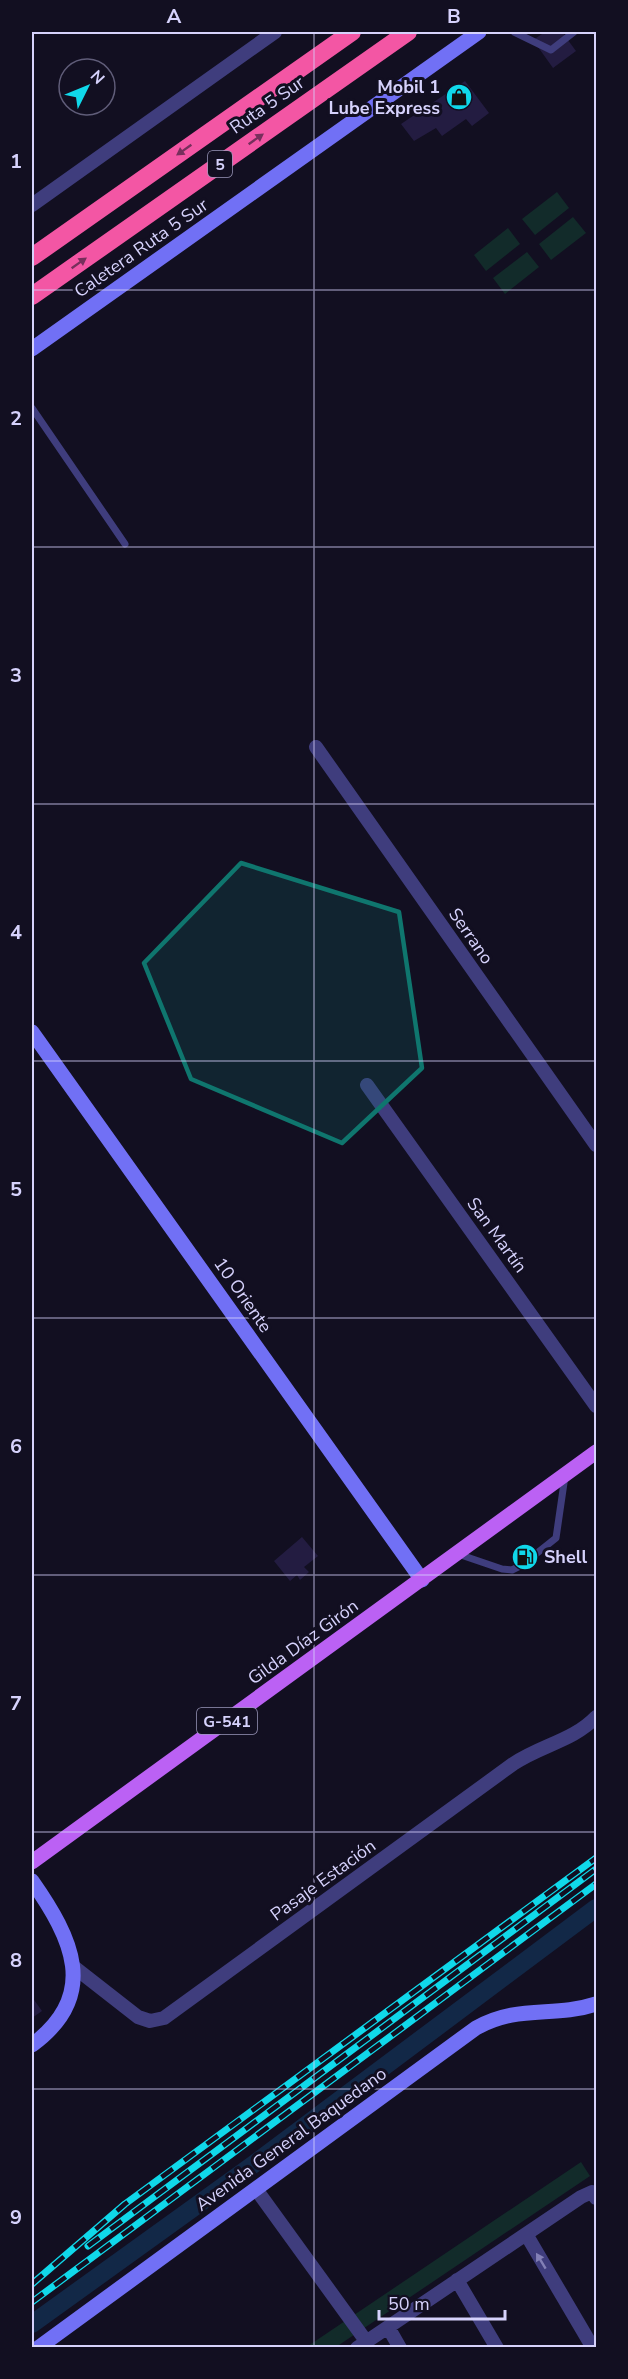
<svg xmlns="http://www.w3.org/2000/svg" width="628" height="2379" font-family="'Nunito Sans',sans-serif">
<rect width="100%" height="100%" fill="#120f21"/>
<!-- green -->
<path fill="#122b2a" d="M 557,192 L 569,208 L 535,235 L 522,219 Z
M 573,217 L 586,233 L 551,260 L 539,244 Z
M 508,228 L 520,244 L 486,271 L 474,255 Z
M 527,252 L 539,267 L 505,294 L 493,278 Z
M 581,2162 L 590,2176 L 336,2347 L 305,2348 Z"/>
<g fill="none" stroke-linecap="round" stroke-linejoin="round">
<!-- canal -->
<path stroke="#122847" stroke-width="18" d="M 32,2324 L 254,2164 L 596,1908"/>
</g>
<!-- building -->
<path fill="#231c41" d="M 545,32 L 562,32 L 576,51 L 553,68 L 533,40 Z
M 465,81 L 489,113 L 472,126 L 466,119 L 442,136 L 436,128 L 414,141 L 401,124 Z
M 302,1537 L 318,1556 L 304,1567 L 309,1572 L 300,1580 L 297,1575 L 290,1581 L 274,1561 Z
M 32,1997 L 42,2011 L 32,2018 Z"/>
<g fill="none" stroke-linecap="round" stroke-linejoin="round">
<!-- lane -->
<path stroke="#3f3d7d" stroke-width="7" d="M 514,32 L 551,50 L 574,32
M 32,408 L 125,544
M 458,1554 L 502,1569 L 512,1570 L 522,1565 L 556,1538 L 565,1476"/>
<!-- street -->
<path stroke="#3f3d7d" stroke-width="14" d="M 32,205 L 275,32
M 316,747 L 596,1145
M 367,1085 L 596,1406
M 74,1967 L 138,2017 L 150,2021 L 164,2018 L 513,1764 C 541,1745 573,1741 596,1717
M 256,2189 L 366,2341
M 526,2234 L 593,2348
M 457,2280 L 497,2348
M 388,2327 L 400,2348
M 357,2348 L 581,2197 L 592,2192 L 596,2198"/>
<!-- secondary -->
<path stroke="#7170f5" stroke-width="15" d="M 32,349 L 479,32
M 32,1032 L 422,1580
M 32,1881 C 72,1938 100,1995 32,2045
M 38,2348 L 476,2028 C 519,2004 553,2018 596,2004"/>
<!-- primary -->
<path stroke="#bb61f4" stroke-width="15" d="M 32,1862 L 596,1452"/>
<!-- highway -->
<path stroke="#f356a4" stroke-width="18" d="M 32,257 L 352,32
M 32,296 L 408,32"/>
<defs>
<path id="rail" d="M 88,2246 L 596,1869
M 32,2284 L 125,2204 L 596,1858
M 32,2302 L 596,1884"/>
</defs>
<!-- rail casing -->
<use href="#rail" stroke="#10d8ea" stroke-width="7"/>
<!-- rail -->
<use href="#rail" stroke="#120f21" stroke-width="4.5" stroke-dasharray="14" stroke-linecap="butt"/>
</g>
<!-- one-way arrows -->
<defs><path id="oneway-solid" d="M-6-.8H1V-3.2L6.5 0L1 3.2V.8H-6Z" transform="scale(1.5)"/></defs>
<g fill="#772f5c">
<use href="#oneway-solid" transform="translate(256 139) rotate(-35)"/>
<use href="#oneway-solid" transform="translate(184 150) rotate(145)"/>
<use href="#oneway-solid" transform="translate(79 263) rotate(-35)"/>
</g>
<use fill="#8380b6" href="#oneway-solid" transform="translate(541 2261) rotate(-121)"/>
<!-- marked area -->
<path fill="#0f766e" fill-opacity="0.2" stroke="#0f766e" stroke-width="4.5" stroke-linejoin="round" d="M 241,863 L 399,912 L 422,1068 L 342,1143 L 191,1079 L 144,963 Z"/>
<!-- grid -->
<path fill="none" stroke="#d6d2fc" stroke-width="1.5" stroke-opacity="0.55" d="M 314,32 L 314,2348M 32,290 L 596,290M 32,547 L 596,547M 32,804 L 596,804M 32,1061 L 596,1061M 32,1318 L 596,1318M 32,1575 L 596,1575M 32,1832 L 596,1832M 32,2089 L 596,2089"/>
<!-- icons -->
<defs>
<symbol id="shop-disc" viewBox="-11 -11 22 22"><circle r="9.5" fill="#10d8ea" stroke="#120f21"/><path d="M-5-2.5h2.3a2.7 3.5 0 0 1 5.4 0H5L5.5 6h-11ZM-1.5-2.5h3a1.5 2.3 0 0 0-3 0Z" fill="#111"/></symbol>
<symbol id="fuel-disc" viewBox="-11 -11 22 22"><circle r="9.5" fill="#10d8ea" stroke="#120f21"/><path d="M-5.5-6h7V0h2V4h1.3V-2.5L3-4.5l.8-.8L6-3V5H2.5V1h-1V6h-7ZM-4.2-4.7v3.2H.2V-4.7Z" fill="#111"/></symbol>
</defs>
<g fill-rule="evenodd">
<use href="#shop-disc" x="444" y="82" width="30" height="30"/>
<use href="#fuel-disc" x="510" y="1542" width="30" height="30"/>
</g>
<g text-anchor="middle" stroke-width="6" stroke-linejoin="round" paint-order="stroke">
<!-- shield labels -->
<g fill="#120f21" stroke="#9b98ba" stroke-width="1.5">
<rect x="208" y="151" width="24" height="26" rx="4.5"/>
<rect x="197" y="1708" width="60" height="26" rx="4.5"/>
</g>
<g font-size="16" font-weight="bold" fill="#d6d2fc">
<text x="220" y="170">5</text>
<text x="227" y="1727">G-541</text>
</g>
<!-- poi labels -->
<g font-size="18" font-weight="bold" fill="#d6d2fc" stroke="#120f21" text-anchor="end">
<text x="440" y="93">Mobil 1<tspan x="440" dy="21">Lube Express</tspan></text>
<text x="544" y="1563" text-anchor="start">Shell</text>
</g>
<!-- street labels -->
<g font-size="18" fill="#d6d2fc" stroke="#120f21">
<text transform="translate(267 105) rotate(-35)" y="6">Ruta 5 Sur</text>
<text transform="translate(141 248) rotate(-35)" y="6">Caletera Ruta 5 Sur</text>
<text transform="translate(471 936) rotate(55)" y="6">Serrano</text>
<text transform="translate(497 1235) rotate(54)" y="6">San Martín</text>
<text transform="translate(243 1295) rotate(55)" y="6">10 Oriente</text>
<text transform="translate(303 1642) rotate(-36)" y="6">Gilda Díaz Girón</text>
<text transform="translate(323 1880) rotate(-36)" y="6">Pasaje Estación</text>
<text transform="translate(291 2139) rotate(-36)" y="6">Avenida General Baquedano</text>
</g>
</g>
<!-- border -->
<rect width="628" height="2379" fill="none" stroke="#120f21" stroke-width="66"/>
<!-- north arrow -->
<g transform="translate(87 87) rotate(47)"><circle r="28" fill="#120f21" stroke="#605d79" stroke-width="1.5"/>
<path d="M0-4.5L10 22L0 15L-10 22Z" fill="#10d8ea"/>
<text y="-9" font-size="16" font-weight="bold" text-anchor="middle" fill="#d6d2fc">N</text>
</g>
<!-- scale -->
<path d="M379 2310v9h126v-9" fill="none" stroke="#d6d2fc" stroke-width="3"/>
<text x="388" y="2310" font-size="18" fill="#d6d2fc" stroke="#120f21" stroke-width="4.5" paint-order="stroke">50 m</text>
<rect x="33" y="33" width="562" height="2313" fill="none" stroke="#d6d2fc" stroke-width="2"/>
<g font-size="20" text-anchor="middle" font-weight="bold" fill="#d6d2fc">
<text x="174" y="23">A</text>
<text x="454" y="23">B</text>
<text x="16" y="168">1</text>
<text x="16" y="425">2</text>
<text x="16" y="682">3</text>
<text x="16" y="939">4</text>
<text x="16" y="1196">5</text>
<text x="16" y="1453">6</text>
<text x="16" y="1710">7</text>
<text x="16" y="1967">8</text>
<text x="16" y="2224">9</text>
</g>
</svg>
